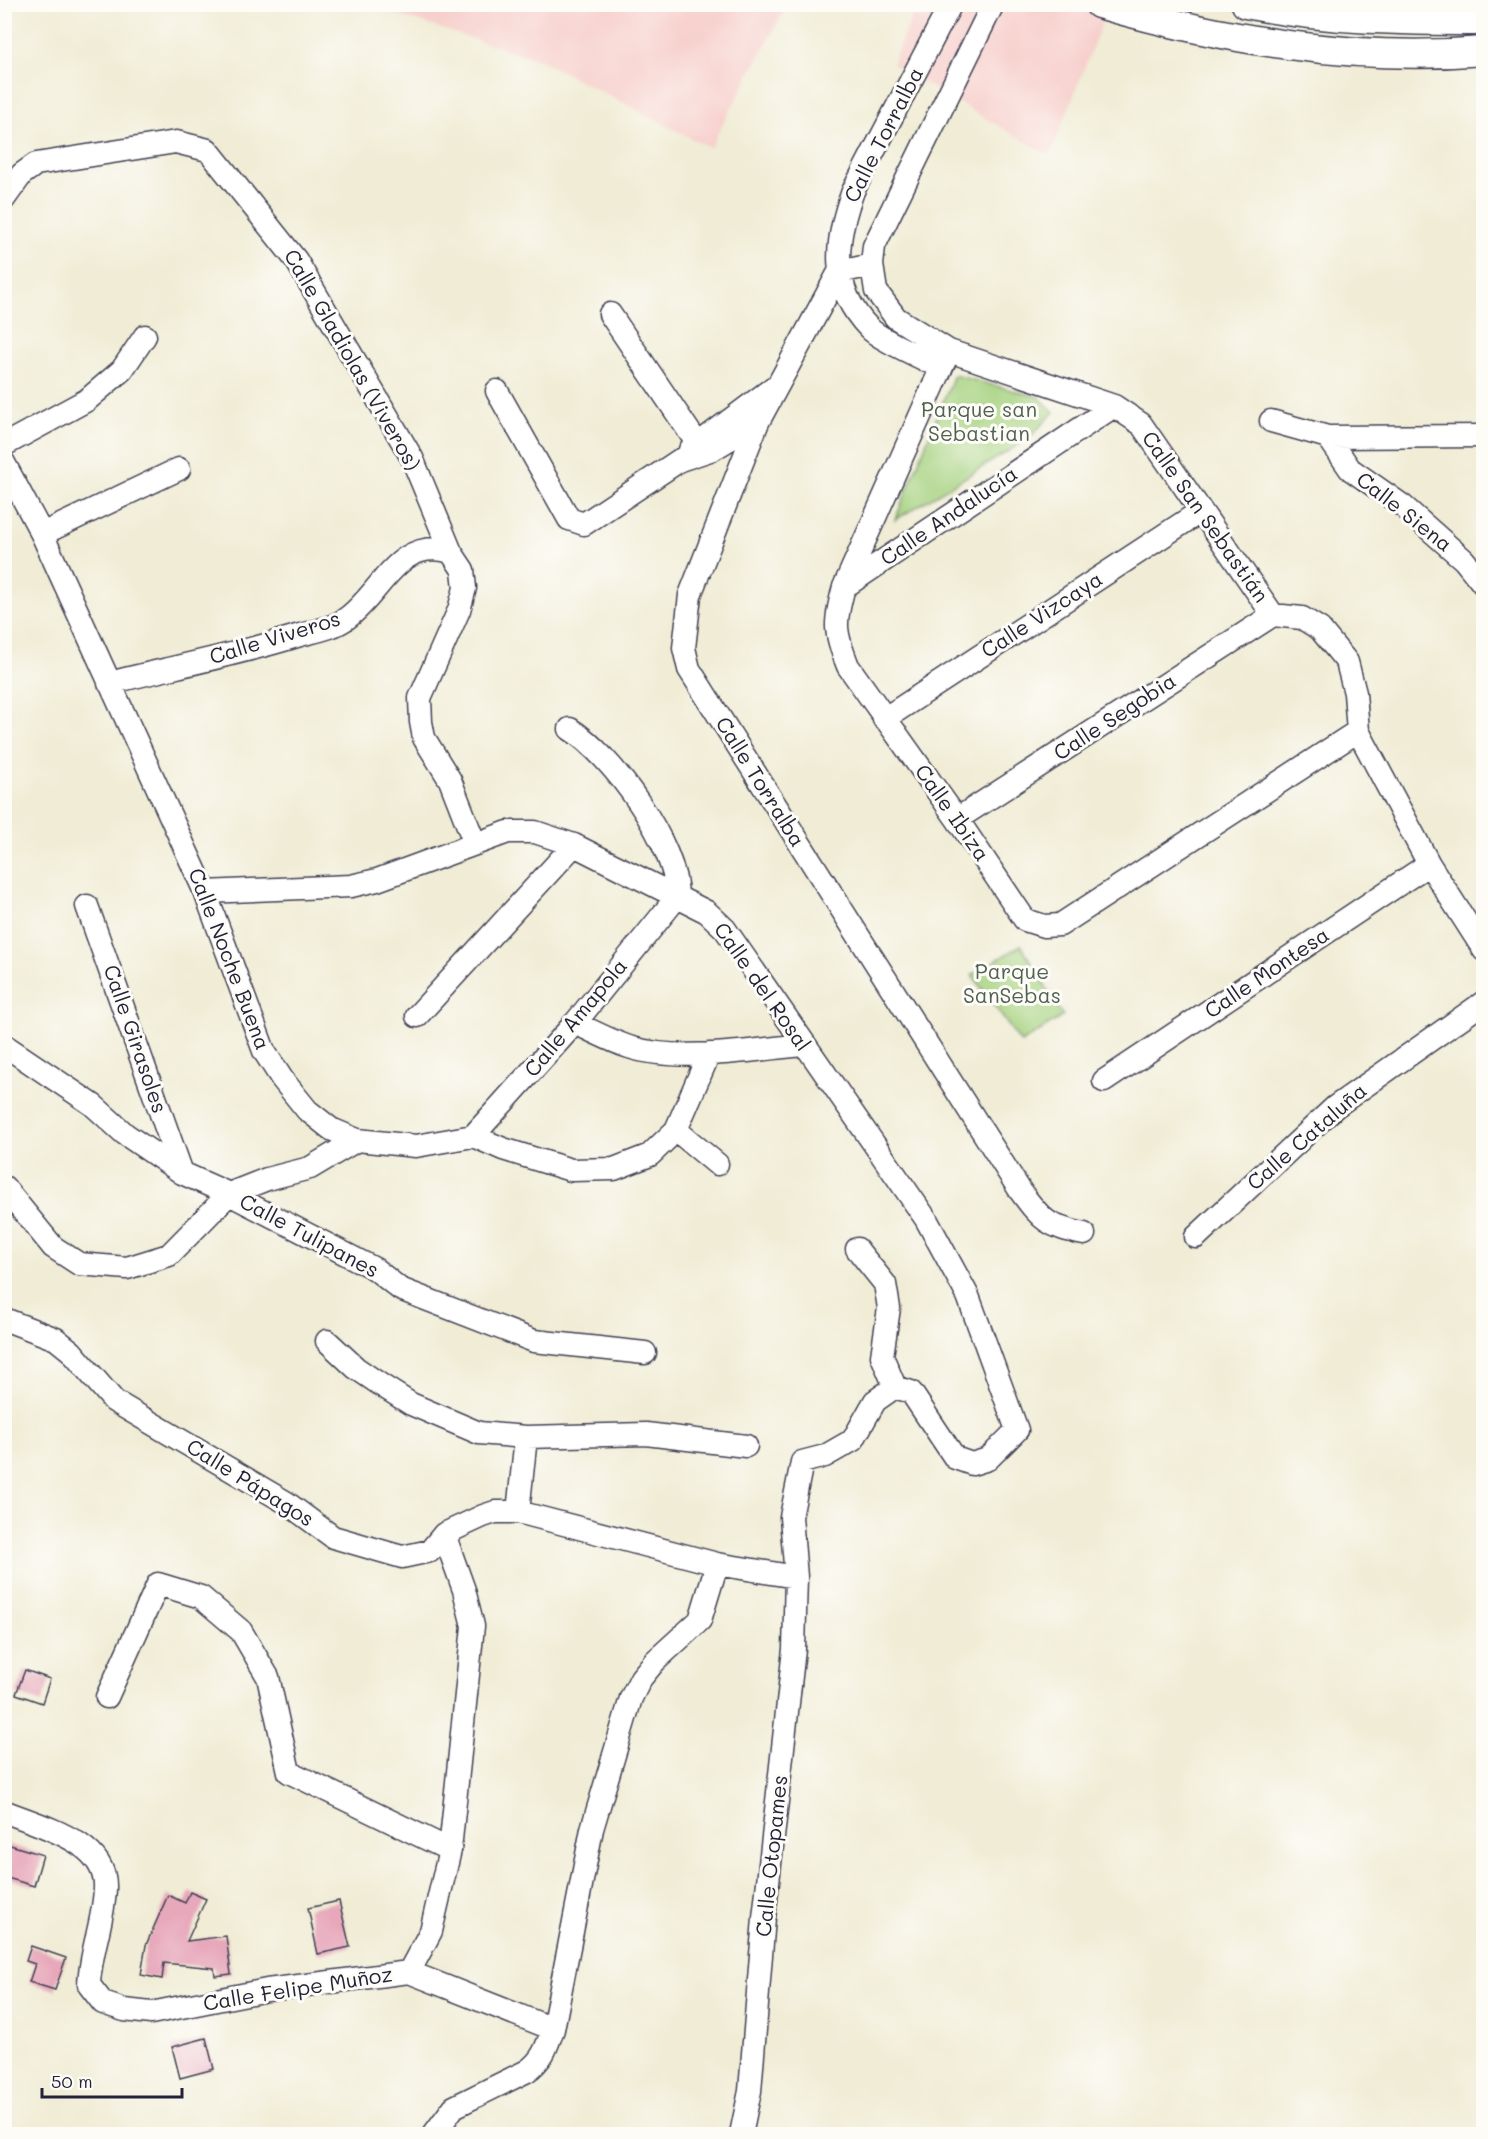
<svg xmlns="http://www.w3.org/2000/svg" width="1488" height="2139" font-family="Mali,sans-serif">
<rect width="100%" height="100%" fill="#fdfcf7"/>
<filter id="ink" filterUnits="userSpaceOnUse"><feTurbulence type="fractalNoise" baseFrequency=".0167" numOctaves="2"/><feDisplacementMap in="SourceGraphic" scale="12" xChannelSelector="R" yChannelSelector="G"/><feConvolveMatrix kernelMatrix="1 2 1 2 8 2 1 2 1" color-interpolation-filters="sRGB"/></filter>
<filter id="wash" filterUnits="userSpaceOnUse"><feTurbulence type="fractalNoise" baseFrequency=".008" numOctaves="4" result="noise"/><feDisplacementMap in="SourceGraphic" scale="24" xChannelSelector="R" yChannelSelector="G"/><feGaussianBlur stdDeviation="1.35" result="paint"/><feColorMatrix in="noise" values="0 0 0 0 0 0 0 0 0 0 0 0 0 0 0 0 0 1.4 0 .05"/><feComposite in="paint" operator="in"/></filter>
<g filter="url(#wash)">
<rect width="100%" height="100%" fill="#f0ecd5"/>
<!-- built -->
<path fill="#f7d0cd" d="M 367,5 L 787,5 L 710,148 L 542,61 Z
M 917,5 L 1109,5 L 1050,156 L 892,64 Z"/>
<!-- green -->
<path fill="#a5d27f" stroke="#647a5d" stroke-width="1.5" d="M 954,375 L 1039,397 L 1054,412 L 1027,440 L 895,520 Z
M 1021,945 L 1063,1016 L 1021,1043 L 972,975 Z"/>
<g id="blocks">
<!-- building -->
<path fill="#e7a8bb" d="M 25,1670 L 50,1679 L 42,1703 L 16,1694 Z
M 7,1844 L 43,1855 L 34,1886 L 4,1877 Z
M 190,1892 L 206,1899 L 187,1941 L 226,1936 L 231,1974 L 215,1976 L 214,1968 L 164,1963 L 162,1979 L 141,1975 L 146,1945 L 168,1895 L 185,1903 Z
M 339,1901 L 350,1947 L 318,1954 L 308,1908 Z
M 31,1946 L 66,1958 L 55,1990 L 29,1982 L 35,1964 L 26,1961 Z
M 206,2038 L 214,2069 L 180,2078 L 172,2047 Z"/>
</g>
</g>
<g filter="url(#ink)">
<use href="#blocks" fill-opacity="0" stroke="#414052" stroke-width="1.5"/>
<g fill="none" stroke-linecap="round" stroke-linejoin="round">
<defs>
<path id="minor" d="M 993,4 L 874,246 L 872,265 L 876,291 L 896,318 L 949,351 L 1114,406 L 1141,424 L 1273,615 L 1302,618 L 1320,629 L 1347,662 L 1355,693 L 1358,731 L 1429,864 L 1484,950
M 4,199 L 22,174 L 36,164 L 176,142 L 208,150 L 296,260 L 412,458 L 451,552 L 463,570 L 465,588 L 459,610 L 420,698 L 421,722 L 424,738 L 450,780 L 475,844
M 872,265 L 839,272 L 758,422 L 690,595 L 684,648 L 689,669 L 1021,1192 C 1043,1222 1048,1226 1084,1234
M 610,314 L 697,443
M 949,351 L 844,587 C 834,623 834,631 848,666 L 957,819 L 1025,920 L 1044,926 L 1060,925 L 1358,731
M 941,368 C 924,358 881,341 869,328 C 829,287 835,240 853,191 L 951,4
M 497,391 L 569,519 L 584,524 L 680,460 L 713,449 L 758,422
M 1271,421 L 1328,437 L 1484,436
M 1328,437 L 1350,469 L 1403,506 L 1464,560 L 1484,585
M 4,445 L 87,400 L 122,370 L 145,336
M 690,450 L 774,387
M 4,463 L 42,534 L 205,892 L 264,1051 L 282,1079 L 307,1110 L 331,1129 L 357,1140 L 416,1146 L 473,1136 L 503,1149 L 571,1170 L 614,1169 L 650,1155 L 676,1130 L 709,1054
M 42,534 L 179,469
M 844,587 L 1114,406
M 109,683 C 173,667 237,655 300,635 C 315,631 334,628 347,618 C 382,593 398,536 451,552
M 884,719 L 1201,511
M 957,819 L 1273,615
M 205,892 L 351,886 L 377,880 L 508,832 L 535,832 L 574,845 L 707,912 L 725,929 L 926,1219 L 968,1296 L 1017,1430 L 988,1459 L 972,1464 L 955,1458 L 911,1392 L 895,1387 L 882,1356 L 889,1308 L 885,1284 L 857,1249
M 87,906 L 182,1173
M 417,1016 L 574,845
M 575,1023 C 592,1031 611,1041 629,1047 C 679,1063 751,1050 803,1045
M 4,1045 L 93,1105 L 125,1134 L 182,1173 L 229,1194 L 375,1269 L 400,1289 L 534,1341 L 645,1353
M 1104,1081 L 1429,864
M 676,1130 L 717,1164
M 473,1136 L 575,1023 L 677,897 C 678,846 612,755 570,729
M 4,1187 L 53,1247 L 79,1264 L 127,1268 L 169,1255 L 229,1194 L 267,1179 L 310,1168 L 357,1140
M 1196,1237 L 1335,1107 L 1484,1002
M 4,1319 L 56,1339 L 71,1351 L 114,1401 L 287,1503 L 333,1537 L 402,1557 L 430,1551 L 444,1534 L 483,1516 L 495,1512 L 518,1512 L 717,1564 L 796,1577
M 327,1341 L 356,1368 L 381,1385 L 411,1404 L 479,1433 L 526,1437 L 646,1434 L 746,1446
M 518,1512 L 526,1437
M 107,1697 L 158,1584 L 201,1597 L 241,1631 L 268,1677 L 289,1772 L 450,1850
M 4,1811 C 39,1826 107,1841 105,1888 C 104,1921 90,1952 89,1985 L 103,2003 L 124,2010 L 151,2013 L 267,1990 L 409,1972 L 431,1931 L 450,1850 L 473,1626 L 464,1590 L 444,1534
M 409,1972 L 553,2029
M 434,2134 L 454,2107 L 527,2071 C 543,2060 547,2046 553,2029 L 592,1829 L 631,1698 L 641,1678 L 655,1661 L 700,1620 L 717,1564
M 741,2134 L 750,2091 L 764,1918 L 794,1649 L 796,1577 L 791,1517 L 802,1462 L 825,1456 L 853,1440 L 875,1401 L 895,1387"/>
<path id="major" d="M 1099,4 C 1224,40 1353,62 1484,51
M 1246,4 C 1324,20 1404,21 1484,21"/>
</defs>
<!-- minor casing -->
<use href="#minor" stroke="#414052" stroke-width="25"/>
<!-- major casing -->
<use href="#major" stroke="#414052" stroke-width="31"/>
<!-- minor -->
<use href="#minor" stroke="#fff" stroke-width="22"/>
<!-- major -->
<use href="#major" stroke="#fff" stroke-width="28"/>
</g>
</g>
<g text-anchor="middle" stroke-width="6" stroke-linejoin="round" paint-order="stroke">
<!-- street labels -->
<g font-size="21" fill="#22223b" stroke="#fdfcf7">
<text transform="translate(884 135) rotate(-63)" y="7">Calle Torralba</text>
<text transform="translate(352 360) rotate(60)" y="7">Calle Gladiolas (Viveros)</text>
<text transform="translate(1404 512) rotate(38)" y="7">Calle Siena</text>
<text transform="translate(949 516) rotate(-34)" y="7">Calle Andalucía</text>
<text transform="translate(1205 517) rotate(55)" y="7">Calle San Sebastián</text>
<text transform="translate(1042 615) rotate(-33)" y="7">Calle Vizcaya</text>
<text transform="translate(275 638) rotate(-17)" y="7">Calle Viveros</text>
<text transform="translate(1115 717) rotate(-33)" y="7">Calle Segobia</text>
<text transform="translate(760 782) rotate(58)" y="7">Calle Torralba</text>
<text transform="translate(952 813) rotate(55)" y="7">Calle Ibiza</text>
<text transform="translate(229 959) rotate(69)" y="7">Calle Noche Buena</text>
<text transform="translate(1267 973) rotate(-34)" y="7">Calle Montesa</text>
<text transform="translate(762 987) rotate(55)" y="7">Calle del Rosal</text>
<text transform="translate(576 1018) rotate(-50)" y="7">Calle Amapola</text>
<text transform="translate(135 1039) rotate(71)" y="7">Calle Girasoles</text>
<text transform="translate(1307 1137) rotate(-41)" y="7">Calle Cataluña</text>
<text transform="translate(309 1236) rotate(28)" y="7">Calle Tulipanes</text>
<text transform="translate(250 1483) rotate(32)" y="7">Calle Pápagos</text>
<text transform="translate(772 1856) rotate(-84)" y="7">Calle Otopames</text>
<text transform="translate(298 1989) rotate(-9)" y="7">Calle Felipe Muñoz</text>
</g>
<!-- park labels -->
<g font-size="21" fill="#506053" stroke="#fdfcf7">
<text x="979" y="417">Parque san<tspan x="979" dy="24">Sebastian</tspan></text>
<text x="1012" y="979">Parque<tspan x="1012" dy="24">SanSebas</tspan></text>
</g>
</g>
<!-- margin -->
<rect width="1488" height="2139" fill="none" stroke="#fdfcf7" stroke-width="24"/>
<!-- scale -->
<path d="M42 2088v9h140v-9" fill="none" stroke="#22223b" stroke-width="3"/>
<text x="51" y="2088" font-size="18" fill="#22223b" stroke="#fdfcf7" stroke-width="4.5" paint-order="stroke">50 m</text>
</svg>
